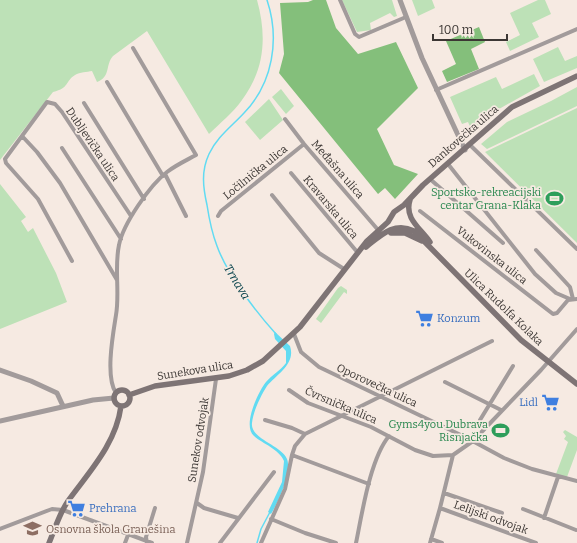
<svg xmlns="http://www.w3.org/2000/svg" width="577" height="543" font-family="Bitter,serif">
<rect width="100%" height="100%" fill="#f6eae2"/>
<!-- green -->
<path fill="#bde1b7" d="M 0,0 L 257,0 C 267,36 265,69 242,100 C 233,113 220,123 209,134 L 147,31 L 113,56 C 105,65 111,77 97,82 L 92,71 C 87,72 80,72 75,75 C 65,81 70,88 53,92 L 0,160 Z
M 342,0 L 392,0 L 397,16 L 394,17 L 390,13 L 370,23 L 371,30 L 357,32 Z
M 412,0 L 432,0 L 435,8 L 418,16 Z
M 538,0 L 545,0 L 551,14 L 532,23 L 539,37 L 510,51 L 506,42 L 520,35 L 510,13 Z
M 558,47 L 565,61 L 577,56 L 577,68 L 544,82 L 533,59 Z
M 534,74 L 540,86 L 499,109 L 473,133 L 468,122 L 462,124 L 450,97 L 496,77 L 502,89 Z
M 577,87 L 577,106 L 487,149 L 481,144 L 507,122 L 551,101 Z
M 281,89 L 294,106 L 286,114 L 272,97 Z
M 269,99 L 283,120 L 260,140 L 245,122 Z
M 577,108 L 577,243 L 485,152 Z
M 0,184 L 26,217 L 21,221 L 28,232 L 33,228 L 35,232 L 56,273 L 67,302 L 0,329 Z
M 341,286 L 347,290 L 347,294 L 344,292 L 321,323 L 316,319 L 338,288 Z
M 565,430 L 577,437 L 577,450 L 567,477 L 556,474 L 568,442 L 564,439 L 566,436 L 563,432 Z"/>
<!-- forest -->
<path fill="#84bf7b" d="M 313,0 L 326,0 L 336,28 L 358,54 L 396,42 L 418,88 L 377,129 L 394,165 L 418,174 L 395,199 L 385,188 L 378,194 L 279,73 L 284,54 L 280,3 L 308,2 Z
M 479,27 L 485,42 L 471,49 L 479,69 L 447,82 L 442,71 L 456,64 L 446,41 Z"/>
<!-- water -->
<path fill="#61dbf2" d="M 275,332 L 290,346 C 296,364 277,374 267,386 C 261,395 253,412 252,423 C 250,439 281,445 287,459 C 292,472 278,503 271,514 L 268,512 L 282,482 L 284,461 C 279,449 263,444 254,436 C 242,426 258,392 266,382 C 272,375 281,370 286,363 L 286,351 L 275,339 L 274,334 Z"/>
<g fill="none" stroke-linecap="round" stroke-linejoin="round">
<!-- stream -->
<path stroke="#61dbf2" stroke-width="1.5" d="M 267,0 C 280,39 273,83 244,113 C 231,127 217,137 209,154 C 201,171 203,187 207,205 C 209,218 212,233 217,246 C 227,274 256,312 276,334
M 257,543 L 261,529 L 270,512"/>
<!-- minor -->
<path stroke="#a29b9b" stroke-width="4" d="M 340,0 L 355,34 L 359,37 L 406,17
M 107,82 L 163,176
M 436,90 L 577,29
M 84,103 L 144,199
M 285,119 L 304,144 L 379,231
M 22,136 L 37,152 L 60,183 L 117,280
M 470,145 L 577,249
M 62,148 L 121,239
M 448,164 L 535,274 L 556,293 L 570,299
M 291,173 L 358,253
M 165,174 L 186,216
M 430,179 L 503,243
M 272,195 L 319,253 L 344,269
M 420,211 L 553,314 L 557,313 L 568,300 L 577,299
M 218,216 L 221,211 L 304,144
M 536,250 L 570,287 L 573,299
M 72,261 L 38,199 L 6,163 L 5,159 L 47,102 L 55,104 L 62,112 L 131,216
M 294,334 L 301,352 L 319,367 L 467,438 L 504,458 L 532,469 L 577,481
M 445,382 L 501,410
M 289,390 L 308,403 L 371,427 L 415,450 L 433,456 L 453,455
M 116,393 C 105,377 113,334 116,315 C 120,292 114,268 119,245 C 123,224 150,185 167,172 C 176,165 187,160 196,155 L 133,48
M 265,420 L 292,428 L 305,434 L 295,446 L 292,455
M 480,420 L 513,366
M 305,434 L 492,341
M 444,493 L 502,513
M 197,503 L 204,508 L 238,518
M 440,508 L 536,543
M 523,509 L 576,530
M 544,518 L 558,477
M 271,519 L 305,533 L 336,543
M 0,529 L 52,509 L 63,510 L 152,543
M 431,539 L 442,543
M 125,543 L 128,535
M 147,543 L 146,537 L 155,508
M 187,543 L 203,472 L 216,379
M 220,543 L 274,472
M 261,543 L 285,489 L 292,455 L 369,484
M 356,543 C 362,514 370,459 389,436
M 430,543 L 440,508 L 453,455 L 473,441 L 541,370 L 577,329"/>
<!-- tertiary -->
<path stroke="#a29b9b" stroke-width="5" d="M 400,0 L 422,58 L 465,150
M 0,370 L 31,381 L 57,393 L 63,406
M 0,421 L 93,400 L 114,398"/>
<!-- secondary -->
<path stroke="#7e7475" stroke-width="5.5" d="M 410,200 C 404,218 420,228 430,242
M 391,233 L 405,233 L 422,241
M 366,247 C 380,236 394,221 414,231 L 521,340 L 577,384
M114 398a8 8 0 1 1 16 0a8 8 0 1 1-16 0Z
M 129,395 L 155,386 L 229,376 L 247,370 L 263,361 L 300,327 L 367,241 L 388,222 L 394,212 L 404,205 L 423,185 L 512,107 L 577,76
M 49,543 C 55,529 59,514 68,501 C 89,472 116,444 121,406"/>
</g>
<!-- icons -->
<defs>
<symbol id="stadium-bare" viewBox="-9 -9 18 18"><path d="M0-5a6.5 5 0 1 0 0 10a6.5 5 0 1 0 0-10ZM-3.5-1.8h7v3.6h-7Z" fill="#2e9e5b" stroke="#f6eae2" stroke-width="2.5" paint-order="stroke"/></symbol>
<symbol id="supermarket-bare" viewBox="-9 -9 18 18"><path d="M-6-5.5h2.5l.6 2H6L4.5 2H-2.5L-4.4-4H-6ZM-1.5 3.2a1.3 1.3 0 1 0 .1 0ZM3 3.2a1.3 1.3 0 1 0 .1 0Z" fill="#3f7fe0" stroke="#f6eae2" stroke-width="2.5" paint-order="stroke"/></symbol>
<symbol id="school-bare" viewBox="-9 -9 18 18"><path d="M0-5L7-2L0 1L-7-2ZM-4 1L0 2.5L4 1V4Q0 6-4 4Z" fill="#8d6e63" stroke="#f6eae2" stroke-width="2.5" paint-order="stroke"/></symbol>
</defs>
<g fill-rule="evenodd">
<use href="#stadium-bare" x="542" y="186" width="25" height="25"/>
<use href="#supermarket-bare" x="412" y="306" width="25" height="25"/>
<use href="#supermarket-bare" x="538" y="390" width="25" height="25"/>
<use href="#stadium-bare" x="488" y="418" width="25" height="25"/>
<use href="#supermarket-bare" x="64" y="496" width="25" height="25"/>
<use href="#school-bare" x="20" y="516" width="25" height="25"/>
</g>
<g text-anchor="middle" stroke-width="3.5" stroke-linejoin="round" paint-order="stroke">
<!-- street labels -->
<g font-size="11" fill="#3c3734" stroke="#f6eae2">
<text transform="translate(463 136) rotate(-41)" y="4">Dankovečka ulica</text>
<text transform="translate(93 144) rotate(56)" y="4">Dubljevička ulica</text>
<text transform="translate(338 169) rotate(49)" y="4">Međašna ulica</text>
<text transform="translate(255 172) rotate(-39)" y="4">Ločilnička ulica</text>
<text transform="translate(331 207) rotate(50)" y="4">Kravarska ulica</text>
<text transform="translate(492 255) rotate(38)" y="4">Vukovinska ulica</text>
<text transform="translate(504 307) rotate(44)" y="4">Ulica Rudolfa Kolaka</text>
<text transform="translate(195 370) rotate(-9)" y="4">Sunekova ulica</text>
<text transform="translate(377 385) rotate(25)" y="4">Oporovečka ulica</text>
<text transform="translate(341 405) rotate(23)" y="4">Čvrsnička ulica</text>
<text transform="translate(198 440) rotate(-81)" y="4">Sunekov odvojak</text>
<text transform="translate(491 517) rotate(20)" y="4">Lelijski odvojak</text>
</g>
<!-- leisure labels -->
<g font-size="11" fill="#27864d" stroke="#f6eae2" text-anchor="end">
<text x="541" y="196">Sportsko-rekreacijski<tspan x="541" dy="13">centar Grana-Klaka</tspan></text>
<text x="488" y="428">Gyms4you Dubrava<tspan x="488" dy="13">Risnjačka</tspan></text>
</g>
<!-- shop labels -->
<g font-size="11" fill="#366cbe" stroke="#f6eae2" text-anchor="start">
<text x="437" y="322">Konzum</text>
<text x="538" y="406" text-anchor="end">Lidl</text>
<text x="89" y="512">Prehrana</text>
</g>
<!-- education labels -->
<g font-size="11" fill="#785e54" stroke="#f6eae2" text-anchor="start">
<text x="46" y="533">Osnovna škola Granešina</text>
</g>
<!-- water labels -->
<g font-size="12" font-style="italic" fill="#033f48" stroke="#f6eae2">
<text transform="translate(237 282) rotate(58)" y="4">Trnava</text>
</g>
</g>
<!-- scale -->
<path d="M433 34v6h74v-6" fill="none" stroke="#3c3734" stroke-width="2"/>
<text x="439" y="34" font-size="12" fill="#3c3734" stroke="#f6eae2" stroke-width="3" paint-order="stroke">100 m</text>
</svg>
